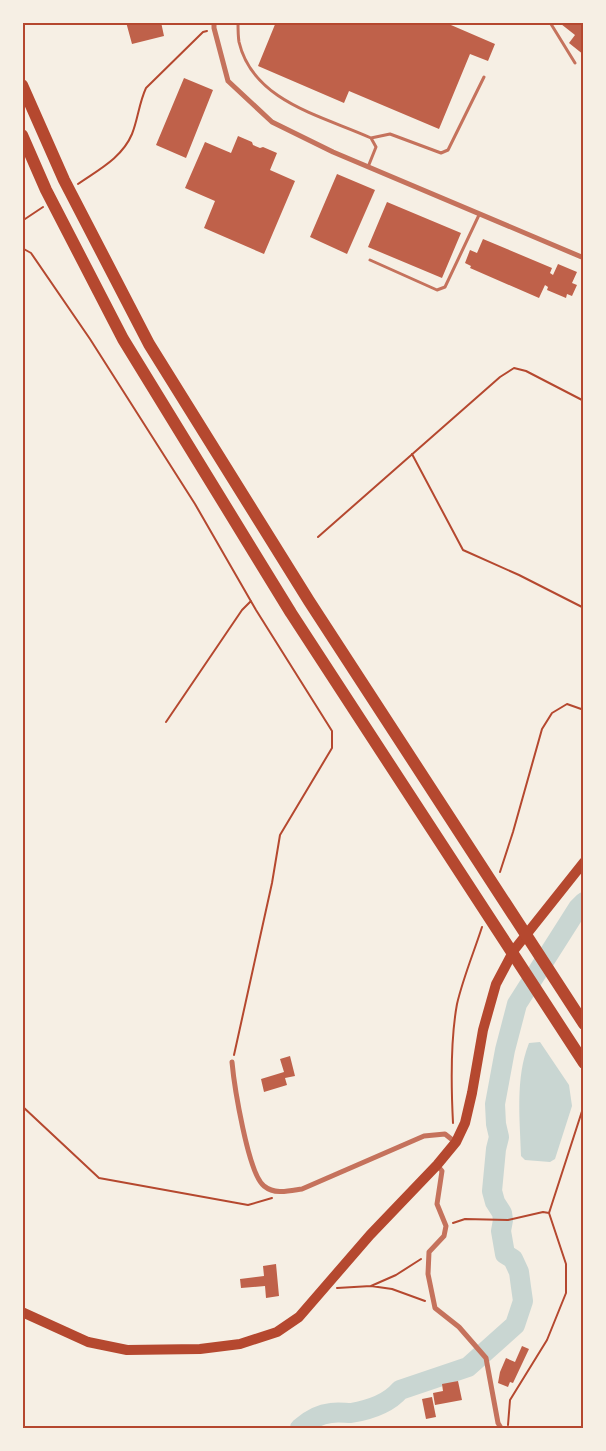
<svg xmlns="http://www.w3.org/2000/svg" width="606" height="1451" font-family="Cabin,sans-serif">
<rect width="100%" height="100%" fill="#f6efe4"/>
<!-- water -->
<path fill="#c9d6d2" d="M 540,1042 L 569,1085 L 572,1106 L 555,1159 L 550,1162 L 525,1160 L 521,1156 C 520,1119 515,1078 529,1043 Z"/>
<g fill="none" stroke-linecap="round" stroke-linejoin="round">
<!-- river -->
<path stroke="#c9d6d2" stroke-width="20" d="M 300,1428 C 308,1421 320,1414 331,1413 C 338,1412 345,1413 351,1413 C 369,1410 389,1403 400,1390 L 468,1367 L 515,1325 L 523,1301 L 521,1287 L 519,1272 L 513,1259 L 505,1254 L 501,1231 L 503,1220 L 502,1213 L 495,1202 L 492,1191 L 496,1149 L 499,1137 L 496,1124 L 495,1104 L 505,1050 L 517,1004 L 578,908 L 584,902"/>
</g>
<!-- building -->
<path fill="#bf614a" d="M 126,22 L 161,22 L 164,36 L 132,44 Z
M 276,22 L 444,22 L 495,44 L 488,61 L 470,54 L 439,129 L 349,91 L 344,103 L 258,66 Z
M 562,22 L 584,22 L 584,55 L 569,43 L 575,35 L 561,24 Z
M 184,78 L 213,90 L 186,158 L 156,145 Z
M 238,136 L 252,142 L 253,145 L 260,148 L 263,147 L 277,153 L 270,170 L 295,181 L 264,254 L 204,228 L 215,201 L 185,188 L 205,142 L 231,153 Z
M 337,174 L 375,190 L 347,254 L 310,237 Z
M 387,202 L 461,233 L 442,278 L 368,247 Z
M 483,239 L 552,268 L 550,273 L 553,275 L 558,264 L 577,272 L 572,283 L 577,285 L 572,296 L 567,294 L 566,298 L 547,290 L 548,287 L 545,285 L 539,298 L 470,268 L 471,266 L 465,263 L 470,250 L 477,253 Z
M 290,1056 L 295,1076 L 285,1078 L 287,1085 L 264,1092 L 261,1079 L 284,1072 L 280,1059 Z
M 276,1264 L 279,1296 L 266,1298 L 265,1286 L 241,1288 L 240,1279 L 264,1276 L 263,1266 Z
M 522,1346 L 529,1349 L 513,1383 L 510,1382 L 508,1387 L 498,1383 L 500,1372 L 506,1358 L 515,1362 Z
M 458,1381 L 462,1400 L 435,1405 L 433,1393 L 443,1391 L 442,1384 Z
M 432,1397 L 436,1417 L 426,1419 L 422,1399 Z"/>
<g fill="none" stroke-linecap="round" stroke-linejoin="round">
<!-- path -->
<path stroke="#b5482f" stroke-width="2" d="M 78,184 C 98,170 122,158 132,134 C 138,119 139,103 146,88 L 203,32 L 207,31
M 22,221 L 43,207
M 22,248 L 31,253 L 90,339 L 195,504 L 256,610 L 332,731 L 332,748 L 280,835 L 272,883 L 234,1055
M 412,454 L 463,550 L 519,575 L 584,608
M 318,537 L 500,377 L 514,368 L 526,371 L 584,401
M 166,722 L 242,610 L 251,601
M 500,872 L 513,832 L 542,729 L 552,713 L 567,704 L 584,710
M 22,1106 L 99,1178 L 248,1205 L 272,1198
M 453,1123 C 451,1084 450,1042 457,1004 C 463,978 474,952 482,927
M 453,1223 L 465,1219 L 508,1220 L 543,1212 L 549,1213
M 371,1286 L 396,1275 L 421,1259
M 337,1288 L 371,1286 L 392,1289 L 425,1301
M 508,1425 L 510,1400 L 547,1340 L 566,1293 L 566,1264 L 549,1213 L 584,1105"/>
<!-- service -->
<path stroke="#c5725c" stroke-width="3" d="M 238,22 C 238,29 238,36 239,42 C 253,102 323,116 371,138 L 376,147 L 368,167
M 553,22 L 551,24 L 575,63
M 371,138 L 390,134 L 441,153 L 448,150 L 484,77
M 370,260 L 437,290 L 445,287 L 479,215"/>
<!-- minor -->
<path stroke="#c5725c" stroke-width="5" d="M 214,22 L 214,28 L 228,81 L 272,122 L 333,152 L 584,258
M 232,1062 C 234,1084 248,1174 264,1186 C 275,1195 289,1191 302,1189 L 424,1136 L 445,1134 L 455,1142
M 437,1165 L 442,1171 L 437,1204 L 446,1226 L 444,1236 L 429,1252 L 428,1274 L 435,1308 L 459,1327 L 486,1358 L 498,1423 L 501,1428"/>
<!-- secondary -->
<path stroke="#b5482f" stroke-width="10" d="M 22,1312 L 88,1342 L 127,1350 L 200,1349 L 240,1344 L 277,1332 L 299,1317 L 370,1235 L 437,1165 L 456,1142 L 465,1123 L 472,1093 L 483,1030 L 496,984 L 514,950 L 584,862"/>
<!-- motorway -->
<path stroke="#b5482f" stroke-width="12" d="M 22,85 L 64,180 L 149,344 L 309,601 L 584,1024
M 22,135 L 46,190 L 123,339 L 291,613 L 584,1063"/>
</g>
<!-- border -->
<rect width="606" height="1451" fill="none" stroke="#f6efe4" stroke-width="48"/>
<rect x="24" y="24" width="558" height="1403" fill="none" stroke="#b5482f" stroke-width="2"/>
</svg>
